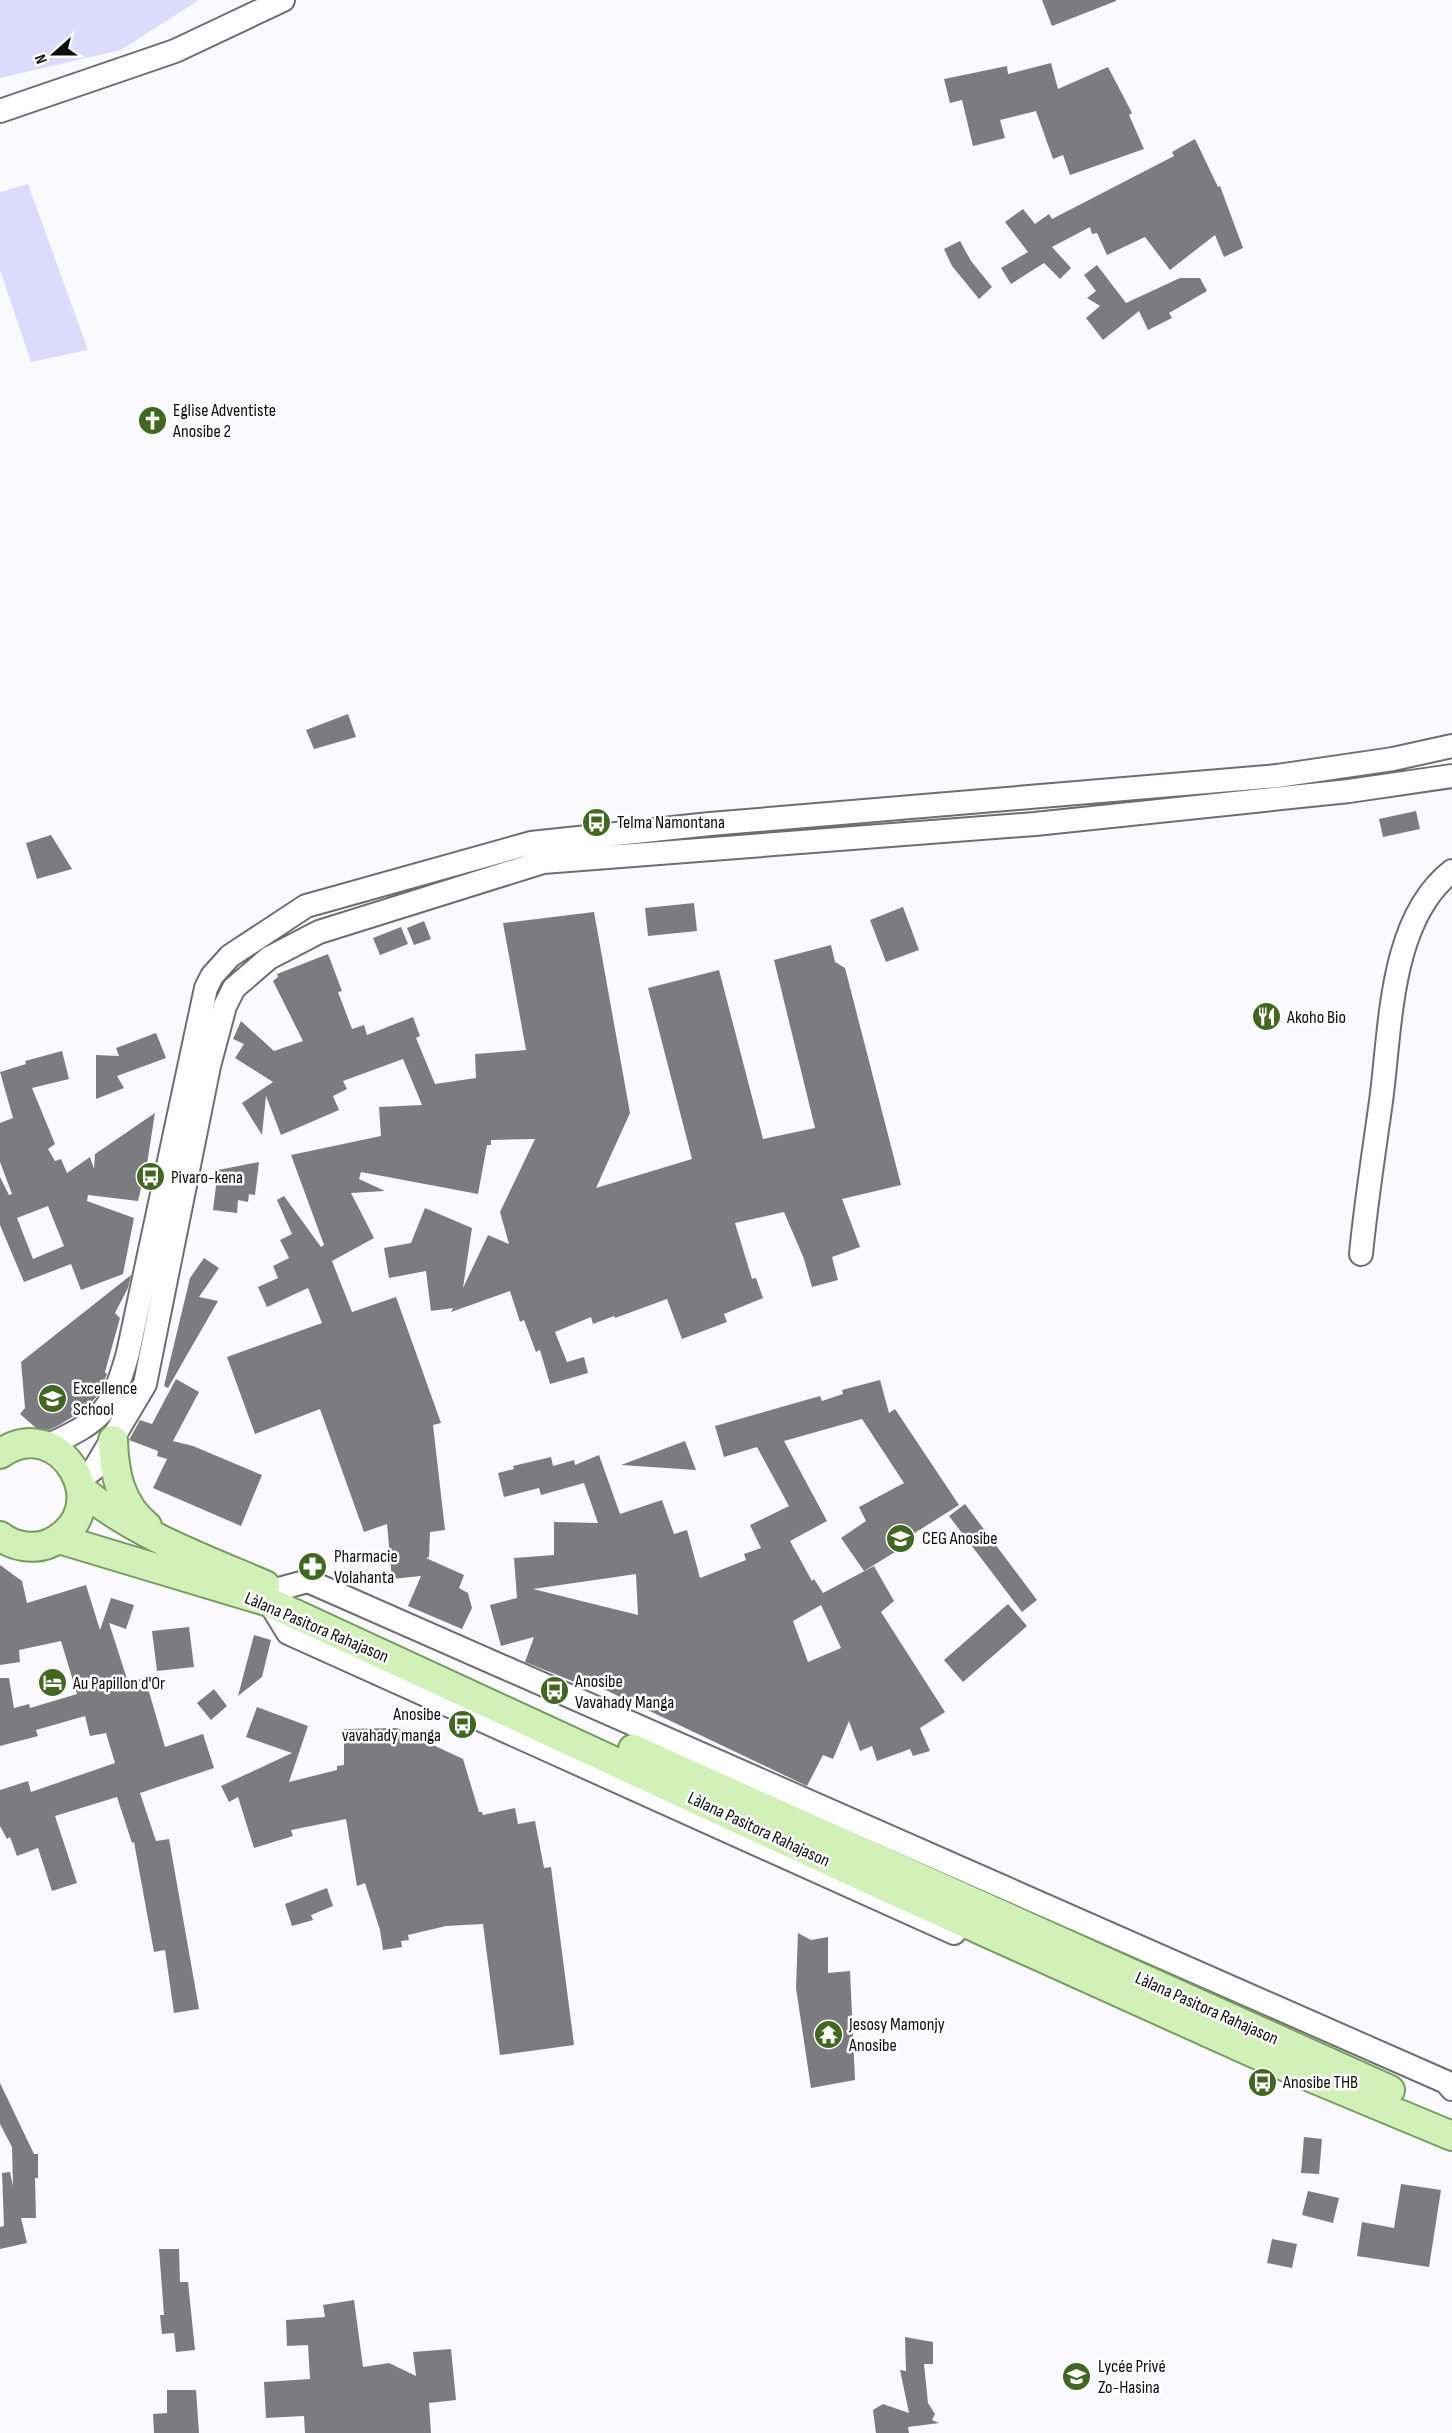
<svg xmlns="http://www.w3.org/2000/svg" width="1452" height="2433" font-family="'Sofia Sans Condensed',sans-serif">
<rect width="100%" height="100%" fill="#f9f9fe"/>
<!-- green -->
<path fill="#dcdbfe" d="M 0,0 L 199,0 L 121,50 L 0,78 Z
M 28,184 L 88,350 L 31,362 L 0,270 L 0,192 Z"/>
<!-- building -->
<path fill="#7c7c80" fill-rule="evenodd" d="M 1042,0 L 1116,0 L 1116,1 L 1052,26 Z
M 1051,63 L 1058,89 L 1108,67 L 1132,113 L 1129,115 L 1144,149 L 1070,175 L 1063,155 L 1053,159 L 1036,111 L 1000,120 L 1005,138 L 973,146 L 962,100 L 950,103 L 944,79 L 1007,66 L 1008,74 Z
M 1195,139 L 1218,187 L 1220,186 L 1243,248 L 1224,257 L 1215,235 L 1170,270 L 1145,237 L 1107,255 L 1097,233 L 1092,234 L 1090,227 L 1052,247 L 1071,268 L 1060,279 L 1044,263 L 1011,284 L 1001,268 L 1028,252 L 1005,222 L 1023,209 L 1035,224 L 1049,214 L 1052,219 L 1174,156 L 1172,152 Z
M 960,241 L 971,261 L 992,287 L 979,299 L 952,266 L 944,249 Z
M 1097,265 L 1126,303 L 1180,278 L 1200,278 L 1207,291 L 1169,313 L 1172,318 L 1148,330 L 1139,311 L 1103,340 L 1086,318 L 1100,306 L 1087,298 L 1096,291 L 1084,275 Z
M 348,714 L 356,737 L 314,749 L 306,730 Z
M 1416,811 L 1420,829 L 1383,837 L 1379,819 Z
M 51,835 L 72,869 L 37,879 L 26,843 Z
M 694,903 L 697,931 L 648,936 L 645,908 Z
M 903,907 L 919,950 L 886,962 L 870,920 Z
M 594,912 L 630,1113 L 596,1188 L 692,1159 L 648,988 L 719,970 L 763,1139 L 815,1128 L 774,960 L 831,945 L 835,962 L 845,968 L 901,1185 L 842,1199 L 860,1247 L 832,1257 L 838,1280 L 812,1287 L 804,1259 L 784,1212 L 735,1223 L 752,1279 L 756,1278 L 763,1298 L 724,1314 L 727,1322 L 682,1339 L 667,1299 L 615,1318 L 614,1316 L 593,1324 L 591,1317 L 555,1332 L 567,1362 L 584,1357 L 588,1373 L 550,1384 L 540,1350 L 536,1352 L 524,1320 L 520,1322 L 510,1291 L 451,1312 L 453,1308 L 431,1311 L 426,1271 L 389,1278 L 384,1248 L 411,1243 L 425,1208 L 472,1228 L 463,1288 L 488,1235 L 509,1244 L 500,1212 L 535,1139 L 491,1140 L 491,1145 L 487,1145 L 478,1194 L 361,1172 L 359,1179 L 385,1191 L 351,1193 L 374,1238 L 332,1261 L 352,1312 L 396,1297 L 441,1423 L 433,1425 L 445,1530 L 430,1532 L 429,1557 L 426,1558 L 464,1575 L 459,1588 L 468,1593 L 472,1608 L 462,1629 L 408,1606 L 421,1576 L 392,1579 L 387,1524 L 364,1532 L 320,1409 L 255,1434 L 227,1357 L 322,1323 L 308,1288 L 267,1307 L 258,1287 L 278,1278 L 273,1266 L 289,1258 L 280,1240 L 292,1234 L 277,1200 L 284,1196 L 321,1247 L 324,1245 L 291,1155 L 381,1136 L 379,1107 L 422,1105 L 403,1059 L 343,1081 L 347,1089 L 333,1096 L 339,1110 L 281,1135 L 266,1096 L 262,1135 L 242,1103 L 273,1082 L 235,1058 L 244,1044 L 233,1039 L 241,1021 L 274,1051 L 303,1041 L 273,981 L 278,977 L 277,974 L 328,954 L 342,991 L 338,992 L 352,1029 L 364,1025 L 367,1035 L 413,1017 L 420,1036 L 416,1038 L 435,1084 L 476,1078 L 475,1054 L 526,1050 L 503,923 Z
M 424,921 L 431,939 L 414,945 L 407,928 Z
M 401,927 L 408,944 L 380,955 L 373,938 Z
M 156,1033 L 166,1058 L 117,1076 L 124,1088 L 96,1099 L 96,1055 L 119,1056 L 116,1048 Z
M 62,1051 L 69,1079 L 32,1088 L 55,1144 L 48,1149 L 55,1161 L 61,1159 L 67,1173 L 90,1157 L 94,1169 L 95,1154 L 155,1113 L 143,1189 L 141,1188 L 138,1201 L 88,1195 L 87,1201 L 134,1218 L 123,1274 L 81,1290 L 71,1264 L 24,1282 L 0,1225 L 0,1177 L 9,1195 L 12,1194 L 0,1162 L 0,1123 L 13,1118 L 0,1072 L 26,1064 L 25,1061 ZM 48,1206 L 64,1246 L 33,1259 L 17,1218 Z
M 259,1162 L 255,1195 L 249,1194 L 248,1202 L 238,1200 L 237,1213 L 213,1210 L 218,1170 Z
M 204,1258 L 219,1268 L 199,1297 L 218,1301 L 168,1388 L 164,1386 L 190,1278 Z
M 131,1275 L 128,1288 L 115,1313 L 120,1318 L 105,1372 L 107,1374 L 98,1395 L 84,1410 L 59,1425 L 49,1430 L 36,1428 L 20,1414 L 25,1408 L 21,1362 Z
M 176,1379 L 199,1392 L 173,1441 L 193,1446 L 262,1475 L 241,1526 L 153,1488 L 167,1459 L 157,1456 L 158,1451 L 129,1440 L 140,1420 L 152,1424 Z
M 880,1380 L 889,1413 L 895,1409 L 959,1505 L 910,1536 L 913,1541 L 864,1571 L 841,1538 L 866,1521 L 859,1507 L 904,1483 L 862,1419 L 784,1441 L 827,1521 L 790,1541 L 812,1581 L 814,1579 L 823,1593 L 874,1566 L 894,1601 L 881,1612 L 945,1712 L 920,1728 L 930,1751 L 913,1756 L 910,1749 L 877,1761 L 872,1746 L 860,1751 L 849,1721 L 833,1759 L 823,1755 L 807,1786 L 593,1684 L 592,1689 L 525,1662 L 534,1637 L 501,1646 L 490,1605 L 517,1598 L 514,1558 L 554,1555 L 554,1522 L 598,1523 L 584,1483 L 541,1495 L 539,1488 L 504,1497 L 498,1473 L 514,1469 L 513,1466 L 551,1457 L 553,1466 L 574,1460 L 575,1465 L 599,1455 L 620,1514 L 662,1500 L 674,1534 L 687,1530 L 700,1578 L 746,1560 L 744,1554 L 761,1548 L 750,1525 L 789,1506 L 757,1447 L 724,1457 L 715,1426 L 820,1396 L 822,1401 L 843,1394 L 842,1390 ZM 636,1574 L 638,1615 L 533,1589 ZM 821,1605 L 841,1648 L 808,1662 L 793,1621 Z
M 685,1441 L 696,1470 L 621,1465 Z
M 965,1504 L 1037,1600 L 1022,1612 L 949,1516 Z
M 0,1565 L 22,1581 L 27,1603 L 86,1585 L 100,1630 L 111,1598 L 134,1605 L 126,1629 L 109,1623 L 128,1682 L 145,1678 L 165,1747 L 203,1734 L 214,1768 L 140,1793 L 156,1841 L 169,1839 L 199,2009 L 174,2013 L 165,1950 L 154,1952 L 134,1842 L 132,1843 L 117,1797 L 55,1816 L 77,1883 L 52,1891 L 38,1848 L 17,1856 L 10,1837 L 7,1839 L 0,1826 L 0,1790 L 28,1781 L 31,1792 L 115,1763 L 106,1733 L 90,1736 L 85,1716 L 36,1730 L 38,1736 L 0,1746 L 0,1678 L 9,1678 L 14,1708 L 29,1704 L 30,1708 L 77,1694 L 61,1641 L 19,1650 L 20,1662 L 0,1665 Z
M 1008,1604 L 1027,1626 L 963,1682 L 944,1660 Z
M 189,1627 L 194,1667 L 157,1671 L 152,1631 Z
M 254,1635 L 271,1640 L 262,1677 L 238,1696 Z
M 214,1689 L 227,1706 L 211,1720 L 197,1703 Z
M 257,1707 L 308,1726 L 289,1782 L 337,1770 L 337,1766 L 344,1765 L 344,1729 L 397,1728 L 463,1759 L 479,1812 L 482,1812 L 483,1815 L 515,1808 L 518,1824 L 535,1821 L 544,1868 L 551,1867 L 574,2045 L 500,2055 L 483,1924 L 446,1926 L 408,1935 L 409,1940 L 401,1941 L 402,1947 L 383,1950 L 380,1930 L 365,1883 L 357,1886 L 346,1819 L 291,1830 L 293,1836 L 254,1848 L 238,1797 L 229,1802 L 221,1786 L 292,1753 L 246,1737 Z
M 327,1888 L 333,1906 L 311,1915 L 313,1920 L 292,1926 L 285,1904 Z
M 798,1933 L 811,1940 L 828,1937 L 828,1973 L 850,1971 L 855,2080 L 811,2088 L 796,1988 Z
M 0,2083 L 34,2154 L 38,2154 L 38,2178 L 35,2178 L 36,2218 L 21,2218 L 27,2243 L 0,2249 L 0,2227 L 4,2226 L 2,2173 L 10,2172 L 13,2186 L 12,2147 L 0,2124 Z
M 1304,2137 L 1322,2139 L 1319,2174 L 1301,2173 Z
M 1401,2184 L 1441,2190 L 1429,2267 L 1357,2256 L 1362,2222 L 1394,2228 Z
M 1308,2191 L 1339,2198 L 1333,2223 L 1302,2215 Z
M 1272,2239 L 1297,2244 L 1292,2268 L 1267,2263 Z
M 159,2249 L 179,2249 L 180,2282 L 188,2282 L 195,2350 L 176,2352 L 174,2333 L 162,2334 L 160,2315 L 164,2315 Z
M 354,2300 L 363,2367 L 389,2363 L 416,2376 L 413,2352 L 451,2349 L 456,2400 L 429,2403 L 431,2433 L 305,2433 L 304,2416 L 266,2418 L 264,2382 L 310,2379 L 308,2345 L 287,2346 L 286,2320 L 325,2317 L 323,2305 Z
M 905,2337 L 933,2342 L 933,2364 L 924,2364 L 928,2403 L 935,2414 L 932,2420 L 939,2423 L 908,2427 L 909,2433 L 876,2433 L 873,2410 L 883,2404 L 909,2413 L 900,2370 L 906,2371 Z
M 167,2390 L 196,2390 L 199,2433 L 154,2433 L 153,2414 L 167,2413 Z"/>
<g fill="none" stroke-linecap="round" stroke-linejoin="round">
<defs>
<path id="minor" d="M 0,111 L 175,51 L 283,0
M 1361,1254 C 1366,1202 1374,1152 1381,1101 C 1391,1028 1389,920 1452,871
M 47,1446 C 102,1420 111,1413 128,1353 L 206,988 L 212,976 L 230,956 L 306,906 L 531,843 L 710,824 L 1277,776 L 1393,759 L 1452,746
M 80,1480 L 95,1468 L 145,1384 L 209,1066 L 225,1006 L 234,988 L 269,958 L 319,932 L 543,862 L 1035,824 L 1349,791 L 1452,776
M 275,1590 L 308,1581 L 1446,2082 L 1452,2089
M 269,1602 L 288,1633 L 954,1933"/>
<path id="major" d="M 113,1440 C 114,1473 120,1504 147,1526
M 0,1454 C 60,1410 121,1512 48,1544 C 32,1550 13,1546 0,1536
M 82,1490 C 135,1534 202,1558 265,1585
M 59,1539 L 269,1602 L 888,1888 L 1267,2059 L 1452,2136
M 633,1749 L 1390,2090"/>
</defs>
<!-- minor casing -->
<use href="#minor" stroke="#6e6e72" stroke-width="26"/>
<!-- major casing -->
<use href="#major" stroke="#789b5f" stroke-width="32"/>
<!-- minor -->
<use href="#minor" stroke="#fff" stroke-width="22"/>
<!-- major -->
<use href="#major" stroke="#d1f1b9" stroke-width="28"/>
</g>
<!-- icons -->
<defs>
<symbol id="church-disc" viewBox="-11 -11 22 22"><circle r="9.5" fill="#426721" stroke="#fff"/><path d="M-1.2-6h2.4v3.5h3.3v2.4h-3.3V6h-2.4V-.1h-3.3v-2.4h3.3Z" fill="#fff"/></symbol>
<symbol id="bus-disc" viewBox="-11 -11 22 22"><circle r="9.5" fill="#426721" stroke="#fff"/><path d="M-5-6H5V4H4V6H2V4H-2V6H-4V4H-5ZM-3.5-4V0h7V-4ZM-3.5 1.2v1.5H-2V1.2ZM2 1.2v1.5H3.5V1.2Z" fill="#fff"/></symbol>
<symbol id="restaurant-disc" viewBox="-11 -11 22 22"><circle r="9.5" fill="#426721" stroke="#fff"/><path d="M-5-6h1v4h1v-4h1v4h1v-4h1v5L-1.5 .5V6h-2V.5L-5-1ZM5-6V6H3V1.5H1.5Q1.5-4 5-6Z" fill="#fff"/></symbol>
<symbol id="school-disc" viewBox="-11 -11 22 22"><circle r="9.5" fill="#426721" stroke="#fff"/><path d="M0-5L7-2L0 1L-7-2ZM-4 1L0 2.5L4 1V4Q0 6-4 4Z" fill="#fff"/></symbol>
<symbol id="pharmacy-disc" viewBox="-11 -11 22 22"><circle r="9.5" fill="#426721" stroke="#fff"/><path d="M-2-6h4v4h4v4h-4v4h-4v-4h-4v-4h4Z" fill="#fff"/></symbol>
<symbol id="hotel-disc" viewBox="-11 -11 22 22"><circle r="9.5" fill="#426721" stroke="#fff"/><path d="M-6-4.5h1.5V1H6V5H4.5V3h-9V5H-6ZM-4 0a1.8 1.8 0 1 1 3.6 0ZM.5 0V-2.5h3Q6-2.5 6 0Z" fill="#fff"/></symbol>
<symbol id="temple-disc" viewBox="-11 -11 22 22"><circle r="9.5" fill="#426721" stroke="#fff"/><path d="M0-6L5-2H3V0L6.5 2.5H4V6H1.5V3h-3V6H-4V2.5H-6.5L-3 0V-2H-5Z" fill="#fff"/></symbol>
</defs>
<g fill-rule="evenodd">
<use href="#church-disc" x="136" y="404" width="33" height="33"/>
<use href="#bus-disc" x="580" y="806" width="33" height="33"/>
<use href="#restaurant-disc" x="1250" y="1000" width="33" height="33"/>
<use href="#bus-disc" x="134" y="1160" width="33" height="33"/>
<use href="#school-disc" x="36" y="1382" width="33" height="33"/>
<use href="#school-disc" x="884" y="1522" width="33" height="33"/>
<use href="#pharmacy-disc" x="296" y="1550" width="33" height="33"/>
<use href="#hotel-disc" x="36" y="1666" width="33" height="33"/>
<use href="#bus-disc" x="538" y="1674" width="33" height="33"/>
<use href="#bus-disc" x="446" y="1708" width="33" height="33"/>
<use href="#temple-disc" x="812" y="2018" width="33" height="33"/>
<use href="#bus-disc" x="1246" y="2066" width="33" height="33"/>
<use href="#school-disc" x="1060" y="2360" width="33" height="33"/>
</g>
<g text-anchor="middle" stroke-width="5" stroke-linejoin="round" paint-order="stroke">
<!-- poi labels -->
<g font-size="18" fill="#0d0d0e" stroke="#fff" text-anchor="start">
<text x="173" y="416">Eglise Adventiste<tspan x="173" dy="21">Anosibe 2</tspan></text>
<text x="617" y="828">Telma Namontana</text>
<text x="1287" y="1023">Akoho Bio</text>
<text x="171" y="1183">Pivaro-kena</text>
<text x="73" y="1394">Excellence<tspan x="73" dy="21">School</tspan></text>
<text x="922" y="1544">CEG Anosibe</text>
<text x="334" y="1562">Pharmacie<tspan x="334" dy="21">Volahanta</tspan></text>
<text x="575" y="1687">Anosibe<tspan x="575" dy="21">Vavahady Manga</tspan></text>
<text x="73" y="1689">Au Papillon d'Or</text>
<text x="441" y="1720" text-anchor="end">Anosibe<tspan x="441" dy="21">vavahady manga</tspan></text>
<text x="849" y="2030">Jesosy Mamonjy<tspan x="849" dy="21">Anosibe</tspan></text>
<text x="1283" y="2088">Anosibe THB</text>
<text x="1098" y="2372">Lycée Privé<tspan x="1098" dy="21">Zo-Hasina</tspan></text>
</g>
<!-- street labels -->
<g font-size="18" fill="#0d0d0e" stroke="#fff">
<text transform="translate(317 1627) rotate(23)" y="6">Làlana Pasitora Rahajason</text>
<text transform="translate(759 1829) rotate(25)" y="6">Làlana Pasitora Rahajason</text>
<text transform="translate(1207 2008) rotate(24)" y="6">Làlana Pasitora Rahajason</text>
</g>
</g>
<!-- north arrow -->
<g transform="translate(54 54) rotate(249)" stroke="#ffffff" stroke-width="4.5" paint-order="stroke">
<path d="M0-4.5L10 22L0 15L-10 22Z" fill="#0d0d0e"/>
<text y="-9" font-size="16" font-weight="bold" text-anchor="middle" fill="#0d0d0e">N</text>
</g>
</svg>
